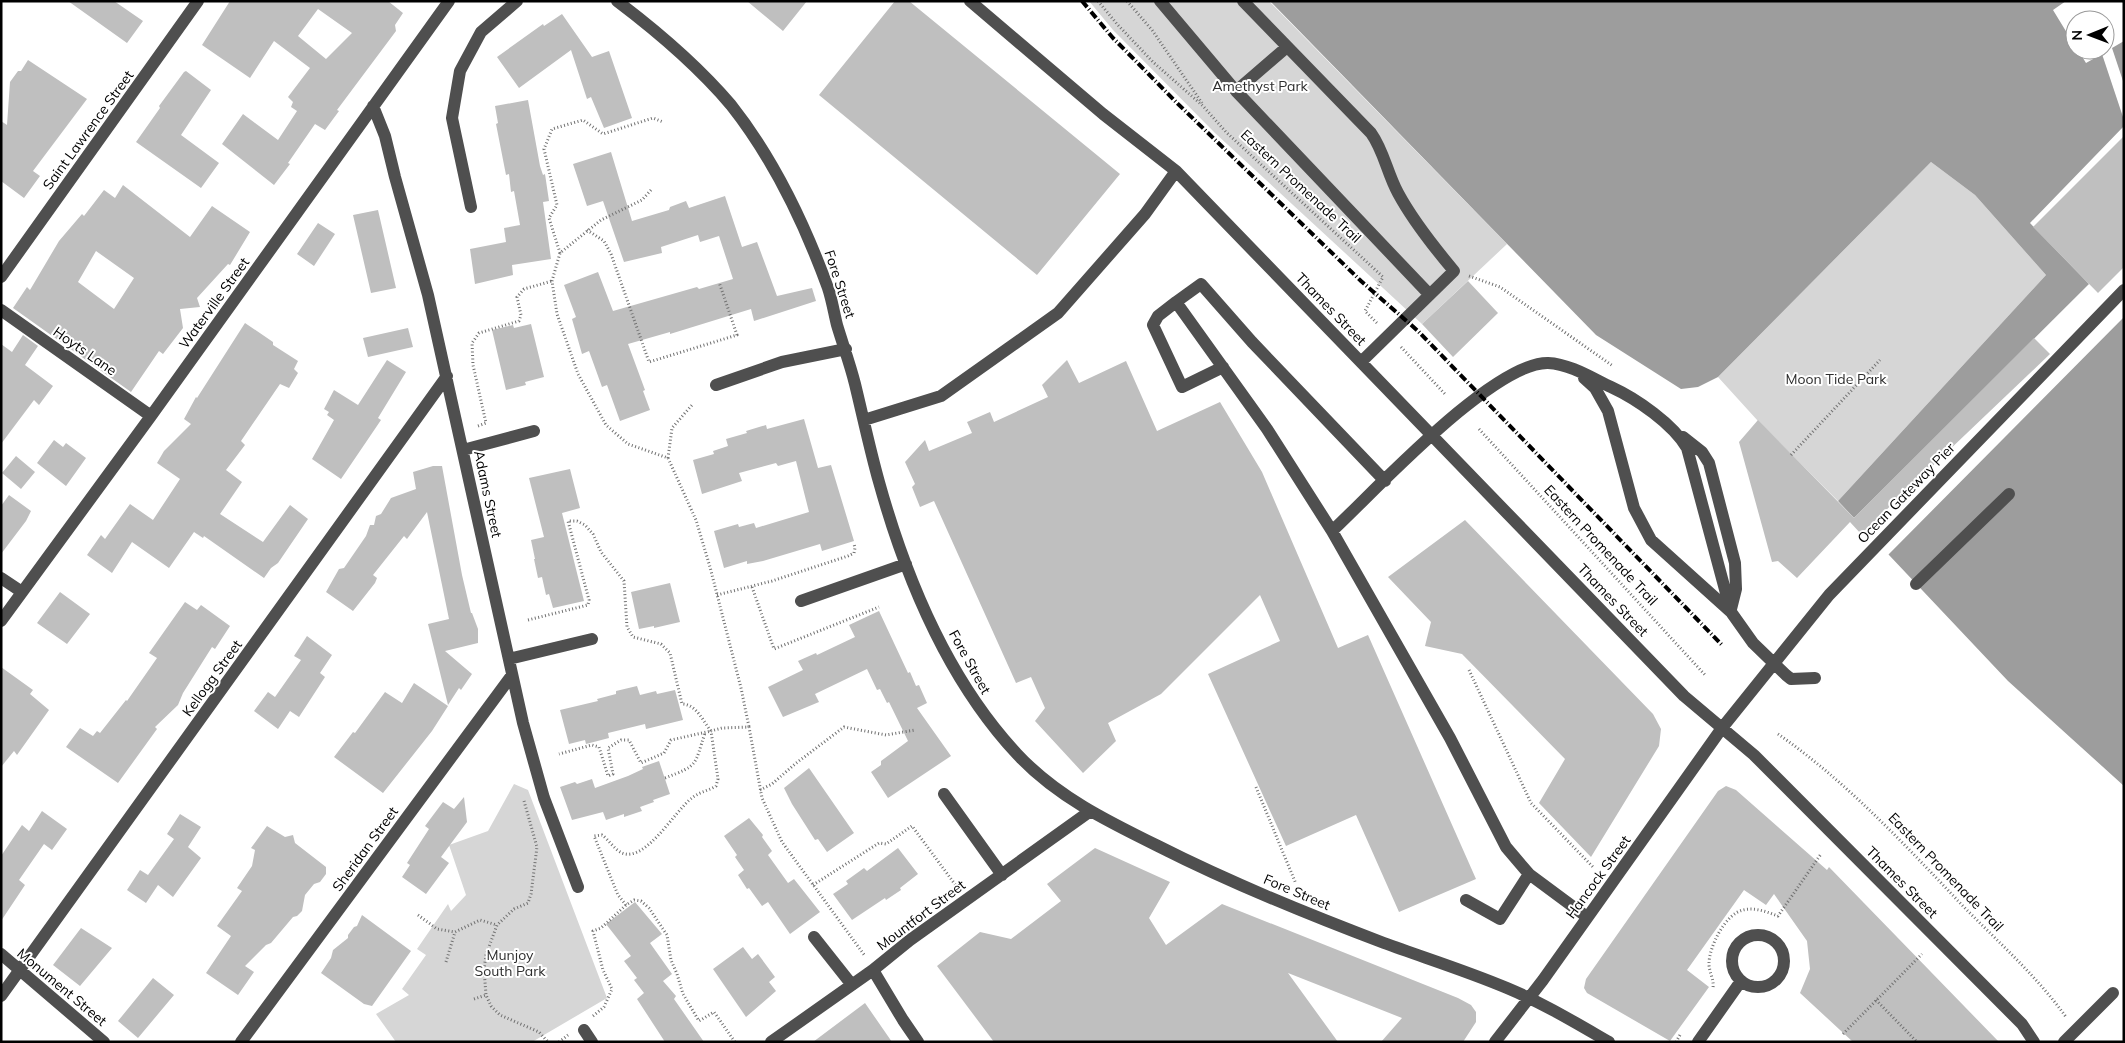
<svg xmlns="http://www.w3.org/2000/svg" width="2125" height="1043" font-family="Mulish,sans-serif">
<rect width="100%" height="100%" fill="#fff"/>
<!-- green -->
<path fill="#d6d6d6" d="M 1089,1 L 1269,1 L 1507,244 L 1422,324 L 1215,133 L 1113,30 Z
M 1931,162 L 1975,195 L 2046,275 L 1838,501 L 1758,421 L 1718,377 Z
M 514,784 L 528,790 L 607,998 L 532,1042 L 396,1042 L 376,1014 L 409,995 L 402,989 L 426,955 L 417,949 L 448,904 L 451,911 L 466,895 L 449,845 L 488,831 Z"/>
<!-- water -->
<path fill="#9d9d9d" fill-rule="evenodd" d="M 1270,1 L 2124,1 L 2124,786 L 2008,681 L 1838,501 L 2046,275 L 1975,195 L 1931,162 L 1718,377 L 1698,387 L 1681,389 L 1596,335 ZM 2075,20 L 2105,20 L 2105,50 L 2075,50 Z"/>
<!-- pier -->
<path fill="#fff" d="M 2066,1 L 2122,1 L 2124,5 L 2124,41 L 2112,48 L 2124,84 L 2124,120 L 2102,54 L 2086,63 L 2078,50 L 2105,50 L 2105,20 L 2075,20 L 2075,46 L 2053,10 Z
M 2124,126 L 2124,317 L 1888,555 L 1854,518 L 2089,284 L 2030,223 Z"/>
<!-- building -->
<path fill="#bfbfbf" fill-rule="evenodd" d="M 68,1 L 114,1 L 143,21 L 127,43 Z
M 230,1 L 388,1 L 403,13 L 395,25 L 396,31 L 337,110 L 339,111 L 325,130 L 315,124 L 288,163 L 290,164 L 274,185 L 222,144 L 243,114 L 278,140 L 297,111 L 291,107 L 293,102 L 288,97 L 310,68 L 274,41 L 250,78 L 202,45 ZM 318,9 L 352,33 L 326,59 L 298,36 Z
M 747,1 L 807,1 L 783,31 Z
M 895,1 L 909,1 L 1120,174 L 1037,275 L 819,95 Z
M 562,14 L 592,57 L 609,51 L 632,118 L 604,128 L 591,97 L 587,99 L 571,50 L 519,88 L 497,57 L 543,24 L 544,26 Z
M 28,60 L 87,99 L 33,171 L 40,176 L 24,198 L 1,181 L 1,121 L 7,125 L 10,82 L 18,71 L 21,71 Z
M 186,71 L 211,90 L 181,135 L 219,163 L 201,188 L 136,142 L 160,108 L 159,106 L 184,72 Z
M 528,100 L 540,166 L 543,175 L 545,174 L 549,201 L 543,202 L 551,259 L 512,265 L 513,275 L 475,284 L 470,249 L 506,242 L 504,228 L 520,225 L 514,191 L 511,192 L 509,174 L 506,175 L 496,124 L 498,123 L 495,106 Z
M 2124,136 L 2124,267 L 2098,293 L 2033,227 Z
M 611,152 L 632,221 L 669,210 L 670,207 L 686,201 L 689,208 L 725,196 L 742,247 L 757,242 L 777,296 L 812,288 L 816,301 L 754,321 L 751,309 L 670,334 L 670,332 L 628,344 L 645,390 L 643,391 L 650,410 L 620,421 L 607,385 L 602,387 L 589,351 L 582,354 L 572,319 L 576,317 L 564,285 L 598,272 L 613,311 L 697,287 L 699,289 L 733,279 L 719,236 L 700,242 L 698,235 L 661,247 L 662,253 L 624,262 L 603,201 L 587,206 L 573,164 Z
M 123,185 L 190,237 L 212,206 L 250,232 L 230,265 L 228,264 L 197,298 L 200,307 L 180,309 L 183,328 L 163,354 L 159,351 L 131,392 L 13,308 L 27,287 L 30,290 L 59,241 L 82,214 L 84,216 L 104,190 L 115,198 ZM 96,251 L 134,278 L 114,309 L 78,282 Z
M 378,210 L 396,288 L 371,293 L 353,215 Z
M 318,223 L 335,234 L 314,266 L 297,254 Z
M 1468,281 L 1498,313 L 1453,357 L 1422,324 Z
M 245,323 L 273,342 L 273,345 L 298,361 L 294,369 L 298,373 L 289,388 L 280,384 L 241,441 L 245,445 L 226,470 L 242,482 L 220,514 L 263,542 L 290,505 L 308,519 L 278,563 L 271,568 L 264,578 L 204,536 L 203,538 L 194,532 L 169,568 L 132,542 L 112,573 L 87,555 L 101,535 L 105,539 L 130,504 L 153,520 L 180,479 L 157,463 L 164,451 L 191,424 L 184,419 L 196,397 L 197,398 Z
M 531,324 L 544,377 L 525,382 L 526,385 L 506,390 L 492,330 L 513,325 L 514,328 Z
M 408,328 L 413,347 L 368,357 L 363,338 Z
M 23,335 L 38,346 L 25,365 L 53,386 L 39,405 L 34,400 L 1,444 L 1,344 L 12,352 Z
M 2034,338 L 2050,354 L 1861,534 L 1850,522 L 1797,578 L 1778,561 L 1772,562 L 1739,442 L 1758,420 L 1854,518 Z
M 387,360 L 406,372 L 378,418 L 381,420 L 341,479 L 312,459 L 334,420 L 327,415 L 329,412 L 324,409 L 334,390 L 358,405 Z
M 1067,360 L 1079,383 L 1126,361 L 1157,431 L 1220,402 L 1262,472 L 1338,648 L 1368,635 L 1476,879 L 1399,912 L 1356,815 L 1286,846 L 1208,674 L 1280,641 L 1260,595 L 1161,694 L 1108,723 L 1116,741 L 1083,773 L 1035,721 L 1045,708 L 1031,677 L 1016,683 L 934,501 L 920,507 L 912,487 L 915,484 L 905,462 L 925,440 L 929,451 L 972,433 L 967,422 L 990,412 L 994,422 L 1048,397 L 1042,385 Z
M 804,419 L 818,468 L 831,465 L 854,541 L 822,551 L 820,544 L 763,561 L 747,564 L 747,561 L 724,568 L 714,531 L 738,524 L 739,527 L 754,523 L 756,528 L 809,512 L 796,461 L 778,466 L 776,463 L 739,473 L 742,481 L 702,494 L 693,460 L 714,454 L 713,451 L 728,446 L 726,439 L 747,433 L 746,431 L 766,425 L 767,429 Z
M 54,440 L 63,447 L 66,443 L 86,458 L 66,486 L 37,463 Z
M 16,456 L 35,472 L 21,489 L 2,473 Z
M 433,466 L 442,466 L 462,575 L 471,613 L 472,613 L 478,629 L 478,643 L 445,651 L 472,674 L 461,690 L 459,688 L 448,705 L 428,624 L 449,619 L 427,512 L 407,539 L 404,536 L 373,575 L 377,578 L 375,583 L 353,611 L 326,592 L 339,569 L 344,568 L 366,536 L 370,525 L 374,525 L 376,516 L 381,514 L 391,498 L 416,489 L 413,472 Z
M 570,469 L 580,508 L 562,513 L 584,601 L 553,608 L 549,594 L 546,595 L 542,577 L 538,578 L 534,559 L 535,559 L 531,540 L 544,537 L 529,478 Z
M 9,495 L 31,511 L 26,521 L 1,554 L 1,506 Z
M 1465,520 L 1653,714 L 1661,729 L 1659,746 L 1591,857 L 1539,803 L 1565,759 L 1462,654 L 1425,646 L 1431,622 L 1388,577 Z
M 670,583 L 680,622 L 654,628 L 654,626 L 639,629 L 631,592 Z
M 60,592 L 90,614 L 67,644 L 37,623 Z
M 185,602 L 197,610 L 201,605 L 230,626 L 215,649 L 212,647 L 183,693 L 178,705 L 155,727 L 157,729 L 118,783 L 66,747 L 80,728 L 93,736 L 97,731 L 100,733 L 126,700 L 127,701 L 157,658 L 149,653 Z
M 879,611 L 908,673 L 910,672 L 916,686 L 919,685 L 927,703 L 917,708 L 951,756 L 888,798 L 871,772 L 881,765 L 881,761 L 908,741 L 889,702 L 887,703 L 880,689 L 877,690 L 867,669 L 815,694 L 819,702 L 783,717 L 768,687 L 803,670 L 798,661 L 816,653 L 817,655 L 855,637 L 849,625 Z
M 307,636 L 332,655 L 320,673 L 325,677 L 299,717 L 290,711 L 278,729 L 254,711 L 268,692 L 275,697 L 301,660 L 294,656 Z
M 1,667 L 33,690 L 30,694 L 49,710 L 17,755 L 14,751 L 1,767 Z
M 414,683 L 448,706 L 432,731 L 383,793 L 334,757 L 353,732 L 355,733 L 385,692 L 402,703 Z
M 637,686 L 640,695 L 656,691 L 657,694 L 675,690 L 683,720 L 646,729 L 645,724 L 608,733 L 609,738 L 586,744 L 585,740 L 569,744 L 560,710 L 598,701 L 597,699 L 616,694 L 616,691 Z
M 659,761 L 670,794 L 653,800 L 654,802 L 640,807 L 642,811 L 624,817 L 624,814 L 606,820 L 603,812 L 572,820 L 560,787 L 575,782 L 577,784 L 592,779 L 595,788 L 628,776 L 643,769 L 642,767 Z
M 809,768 L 854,833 L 827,852 L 818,839 L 815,840 L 792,804 L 784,788 Z
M 1726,786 L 1736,790 L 1827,870 L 1829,867 L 1999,1042 L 1853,1042 L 1800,993 L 1810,969 L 1807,941 L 1774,894 L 1766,905 L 1744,890 L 1687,970 L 1709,987 L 1670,1041 L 1587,993 L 1584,988 L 1586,979 L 1718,791 Z
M 464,797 L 467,822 L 441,857 L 449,863 L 426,894 L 402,877 L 410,865 L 407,863 L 429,829 L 425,826 L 443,802 L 454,809 Z
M 42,811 L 67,829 L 52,850 L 44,844 L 19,880 L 25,885 L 1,921 L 1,856 L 22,825 L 29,831 Z
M 180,814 L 201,827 L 188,847 L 201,858 L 173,897 L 158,885 L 146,903 L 127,890 L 140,870 L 148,875 L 174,839 L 167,834 Z
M 749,818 L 763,835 L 762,837 L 772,851 L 768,855 L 788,883 L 794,879 L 820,912 L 790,934 L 768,902 L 762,906 L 749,888 L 747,889 L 738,875 L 744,870 L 735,857 L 737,855 L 724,836 Z
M 267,826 L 285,837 L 293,835 L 295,843 L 326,867 L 326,874 L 320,882 L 314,884 L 305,895 L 302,911 L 297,916 L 293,917 L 271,943 L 266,945 L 245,966 L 254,972 L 238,995 L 206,973 L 231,936 L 217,926 L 242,891 L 237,888 L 252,866 L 255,850 L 251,848 Z
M 898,848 L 918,874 L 900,888 L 901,890 L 886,900 L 885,898 L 852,920 L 833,894 L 848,884 L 846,881 L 864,868 L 867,871 Z
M 1095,848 L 1170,882 L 1149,918 L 1166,945 L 1222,904 L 1458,998 L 1471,1005 L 1476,1012 L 1476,1022 L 1463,1042 L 1381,1042 L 1402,1018 L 1288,973 L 1338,1042 L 994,1042 L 937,966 L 980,932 L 1011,939 L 1061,901 L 1047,884 Z
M 635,902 L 662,934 L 650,943 L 672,974 L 663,981 L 676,996 L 674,999 L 704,1042 L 665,1042 L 637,999 L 644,993 L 634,980 L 637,978 L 624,961 L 631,956 L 606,924 Z
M 362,915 L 411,951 L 372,1006 L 364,1004 L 321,973 L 331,958 L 333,950 L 348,938 L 348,935 L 354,927 L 357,926 Z
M 81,928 L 112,948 L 80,986 L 53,965 Z
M 743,947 L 752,959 L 758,954 L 775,977 L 769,982 L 776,991 L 746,1017 L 713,969 Z
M 153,978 L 174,995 L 138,1038 L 118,1021 Z
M 865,1003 L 892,1042 L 813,1042 Z"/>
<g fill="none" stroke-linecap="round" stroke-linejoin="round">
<!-- path -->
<path stroke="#717171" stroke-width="3" stroke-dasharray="1 2.5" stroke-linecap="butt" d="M 1098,1 L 1117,24 L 1153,62 L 1203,106 L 1226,132 L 1383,277 L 1365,311 L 1377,323
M 1127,1 L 1152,30 L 1202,103
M 651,190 L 642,200 L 601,220 L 560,253 L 552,281 L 557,314 L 578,374 L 606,425 L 628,444 L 668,458 L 696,520 L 710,567 L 741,688 L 749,727
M 587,230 L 604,241 L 611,254 L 649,362 L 737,335 L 719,282
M 560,253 L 549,218 L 557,205 L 544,149 L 552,129 L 583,120 L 603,134 L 653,118 L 663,122
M 1469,276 L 1500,287 L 1613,366
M 1401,347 L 1445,394
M 478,426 L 486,423 L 473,365 L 472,343 L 479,333 L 519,321 L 521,315 L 517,297 L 524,289 L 552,281
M 1479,429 L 1706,676
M 1791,455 L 1880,360
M 668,458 L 672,428 L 692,405
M 752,587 L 774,649 L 879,607
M 717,595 L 772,581 L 848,556 L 854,553 L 855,548 L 854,544
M 528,620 L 588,605 L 589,600 L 568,521 L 577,521 L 585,525 L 593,534 L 601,552 L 624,581 L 627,627 L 633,637 L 661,644 L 670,653 L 682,704 C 696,704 703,721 711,731 L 671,740 L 664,753 L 641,763 L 629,740 L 621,740 L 608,748 L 613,774 L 608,776 L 599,747 L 592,745 L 559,754
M 1469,670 L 1531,803 L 1593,867
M 1778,734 C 1847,782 1904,844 1962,905 C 1997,941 2036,975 2066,1017
M 665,778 C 699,765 694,766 705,733
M 1256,787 L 1296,884
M 760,790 L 772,784 L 795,764 L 844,727 L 886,735 L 915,730
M 524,801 L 537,847 L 531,894 L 528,903 L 514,909 L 497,925 L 486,955 L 484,969 L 486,995 L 491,1006 L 500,1015 L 539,1032 L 548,1042
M 813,885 L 879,843 L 886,844 L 912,826 L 957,887
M 626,905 L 618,895 L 594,836 L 602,835 C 608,839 615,850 622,853 C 646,863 676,809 692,798 C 699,792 708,791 716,786 L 718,779 L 711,731 L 722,728 L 749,727 L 762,798 L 782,842 L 865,956
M 418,915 L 437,929 L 455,932
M 446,962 L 455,932 L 480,920 L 497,925
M 1713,987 C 1714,979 1709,972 1709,964 C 1709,947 1725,914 1743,910 C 1755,907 1767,912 1778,916 L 1821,854
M 474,999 L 486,995
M 1876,1000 L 1917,1042
M 593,1016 L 604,1007 L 612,989 L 603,970 L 593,931 L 601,928 L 626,905 L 634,900 L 641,901 L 649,908 L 667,935 L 671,960 L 677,974 L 683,994 L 699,1021 L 714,1012 L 735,1042
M 1843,1034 L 1922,954
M 559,1042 L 568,1035
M 1676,1042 L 1680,1035"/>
<!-- minor -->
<path stroke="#4f4f4f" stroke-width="12" d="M 617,1 C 658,32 698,66 731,105 C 773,158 805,225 828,288 C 832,300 834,313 837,325 C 843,345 850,364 855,384 C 863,417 870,450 879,482 C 906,579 947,679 1017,754 C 1056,796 1107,821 1158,846 C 1231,883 1307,914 1384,943 C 1425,958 1467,971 1507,988 C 1543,1003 1576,1023 1609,1042
M 970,1 L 1103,114 L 1176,171 L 1684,696 L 1754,755 L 2022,1024 L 2034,1042
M 1160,1 L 1236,91 L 1429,294
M 1243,1 L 1371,133 C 1384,151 1387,173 1398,193 C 1413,221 1433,246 1454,271 L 1361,362
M 1236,91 L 1287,47
M 373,106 L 385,136 L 395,177 L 428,295 L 523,723 L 544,798 L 578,887
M 471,207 L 452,118 L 460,71 L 481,32 L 517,1
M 1,277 L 198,1
M 1176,302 L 1158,316 L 1153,325 L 1182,387 L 1223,367
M 1,310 L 151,416
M 1584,378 L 1595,388 L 1608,411 L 1634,508 L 1651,540 L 1731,612 L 1753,643 L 1786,675 L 1791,679 L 1815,678
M 716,385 L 782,362 L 846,349
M 864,420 L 941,396 L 1058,313 L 1145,214 L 1176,171
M 1683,437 L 1702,452 L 1709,463 L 1735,563 L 1736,589 L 1731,609
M 463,450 L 534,431
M 1385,481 L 1252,342 L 1201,284 L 1176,302 L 1267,429 L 1332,531 L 1450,738 L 1506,847 L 1529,874 L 1587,917
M 1332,531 C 1374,492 1493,362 1548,363 C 1570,364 1592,378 1611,387 C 1637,399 1673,424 1687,448 L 1731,612
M 1,578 L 22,592
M 1916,584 L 2009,494
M 801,601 L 906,564
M 1,621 L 151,416 L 449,1
M 509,659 L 592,639
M 944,794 L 1002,875
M 1466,900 L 1500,919 L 1529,874
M1732 961a26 26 0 1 1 52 0a26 26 0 1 1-52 0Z
M 814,937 L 852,985
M 1,954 L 104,1042
M 873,970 L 903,1020 L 918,1042
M 1,996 L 447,376
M 584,1030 L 592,1042
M 241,1042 L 512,675
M 771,1042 L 873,970 L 910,940 L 1089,812
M 1495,1042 L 1543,980 L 1722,728 L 1829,595 L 2124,290
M 1698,1042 L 1741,981
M 2064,1042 L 2113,993"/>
<!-- rail -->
<path stroke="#000" stroke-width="4" stroke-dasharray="8 2.5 1 2.5" stroke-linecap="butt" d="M 1082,1 L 1113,38 L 1177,103 L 1361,281 L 1418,331 L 1722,645"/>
</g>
<g text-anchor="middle" stroke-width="4" stroke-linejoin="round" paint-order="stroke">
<!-- park labels -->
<g font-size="14" fill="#2d2d2d" stroke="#fff">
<text x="1260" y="91">Amethyst Park</text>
<text x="1836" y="384">Moon Tide Park</text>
<text x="510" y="960">Munjoy<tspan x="510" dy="16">South Park</tspan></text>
</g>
<!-- street labels -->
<g font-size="14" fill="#000" stroke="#fff">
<text transform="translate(88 130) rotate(-54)" y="5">Saint Lawrence Street</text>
<text transform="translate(1301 186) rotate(43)" y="5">Eastern Promenade Trail</text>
<text transform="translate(840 284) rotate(72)" y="5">Fore Street</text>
<text transform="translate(214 303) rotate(-54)" y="5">Waterville Street</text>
<text transform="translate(1331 309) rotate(46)" y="5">Thames Street</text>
<text transform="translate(85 351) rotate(35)" y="5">Hoyts Lane</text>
<text transform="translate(1906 493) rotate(-46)" y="5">Ocean Gateway Pier</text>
<text transform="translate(488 494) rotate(78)" y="5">Adams Street</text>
<text transform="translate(1601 545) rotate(47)" y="5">Eastern Promenade Trail</text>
<text transform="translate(1613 600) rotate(46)" y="5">Thames Street</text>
<text transform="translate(970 662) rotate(61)" y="5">Fore Street</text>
<text transform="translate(212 678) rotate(-54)" y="5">Kellogg Street</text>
<text transform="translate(365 849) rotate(-54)" y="5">Sheridan Street</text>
<text transform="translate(1946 872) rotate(46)" y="5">Eastern Promenade Trail</text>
<text transform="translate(1598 877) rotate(-54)" y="5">Hancock Street</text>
<text transform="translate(1902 882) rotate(45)" y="5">Thames Street</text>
<text transform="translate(1297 892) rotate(23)" y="5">Fore Street</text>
<text transform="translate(921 915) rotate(-37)" y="5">Mountfort Street</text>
<text transform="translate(62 987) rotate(40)" y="5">Monument Street</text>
</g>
</g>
<!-- border -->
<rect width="2125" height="1043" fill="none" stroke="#000000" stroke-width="5"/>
<!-- north arrow -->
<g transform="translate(2090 35) rotate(269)"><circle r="24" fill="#ffffff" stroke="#999999"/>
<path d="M0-4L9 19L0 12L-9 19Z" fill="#000000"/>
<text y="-8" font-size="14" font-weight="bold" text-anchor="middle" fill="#000000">N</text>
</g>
</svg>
